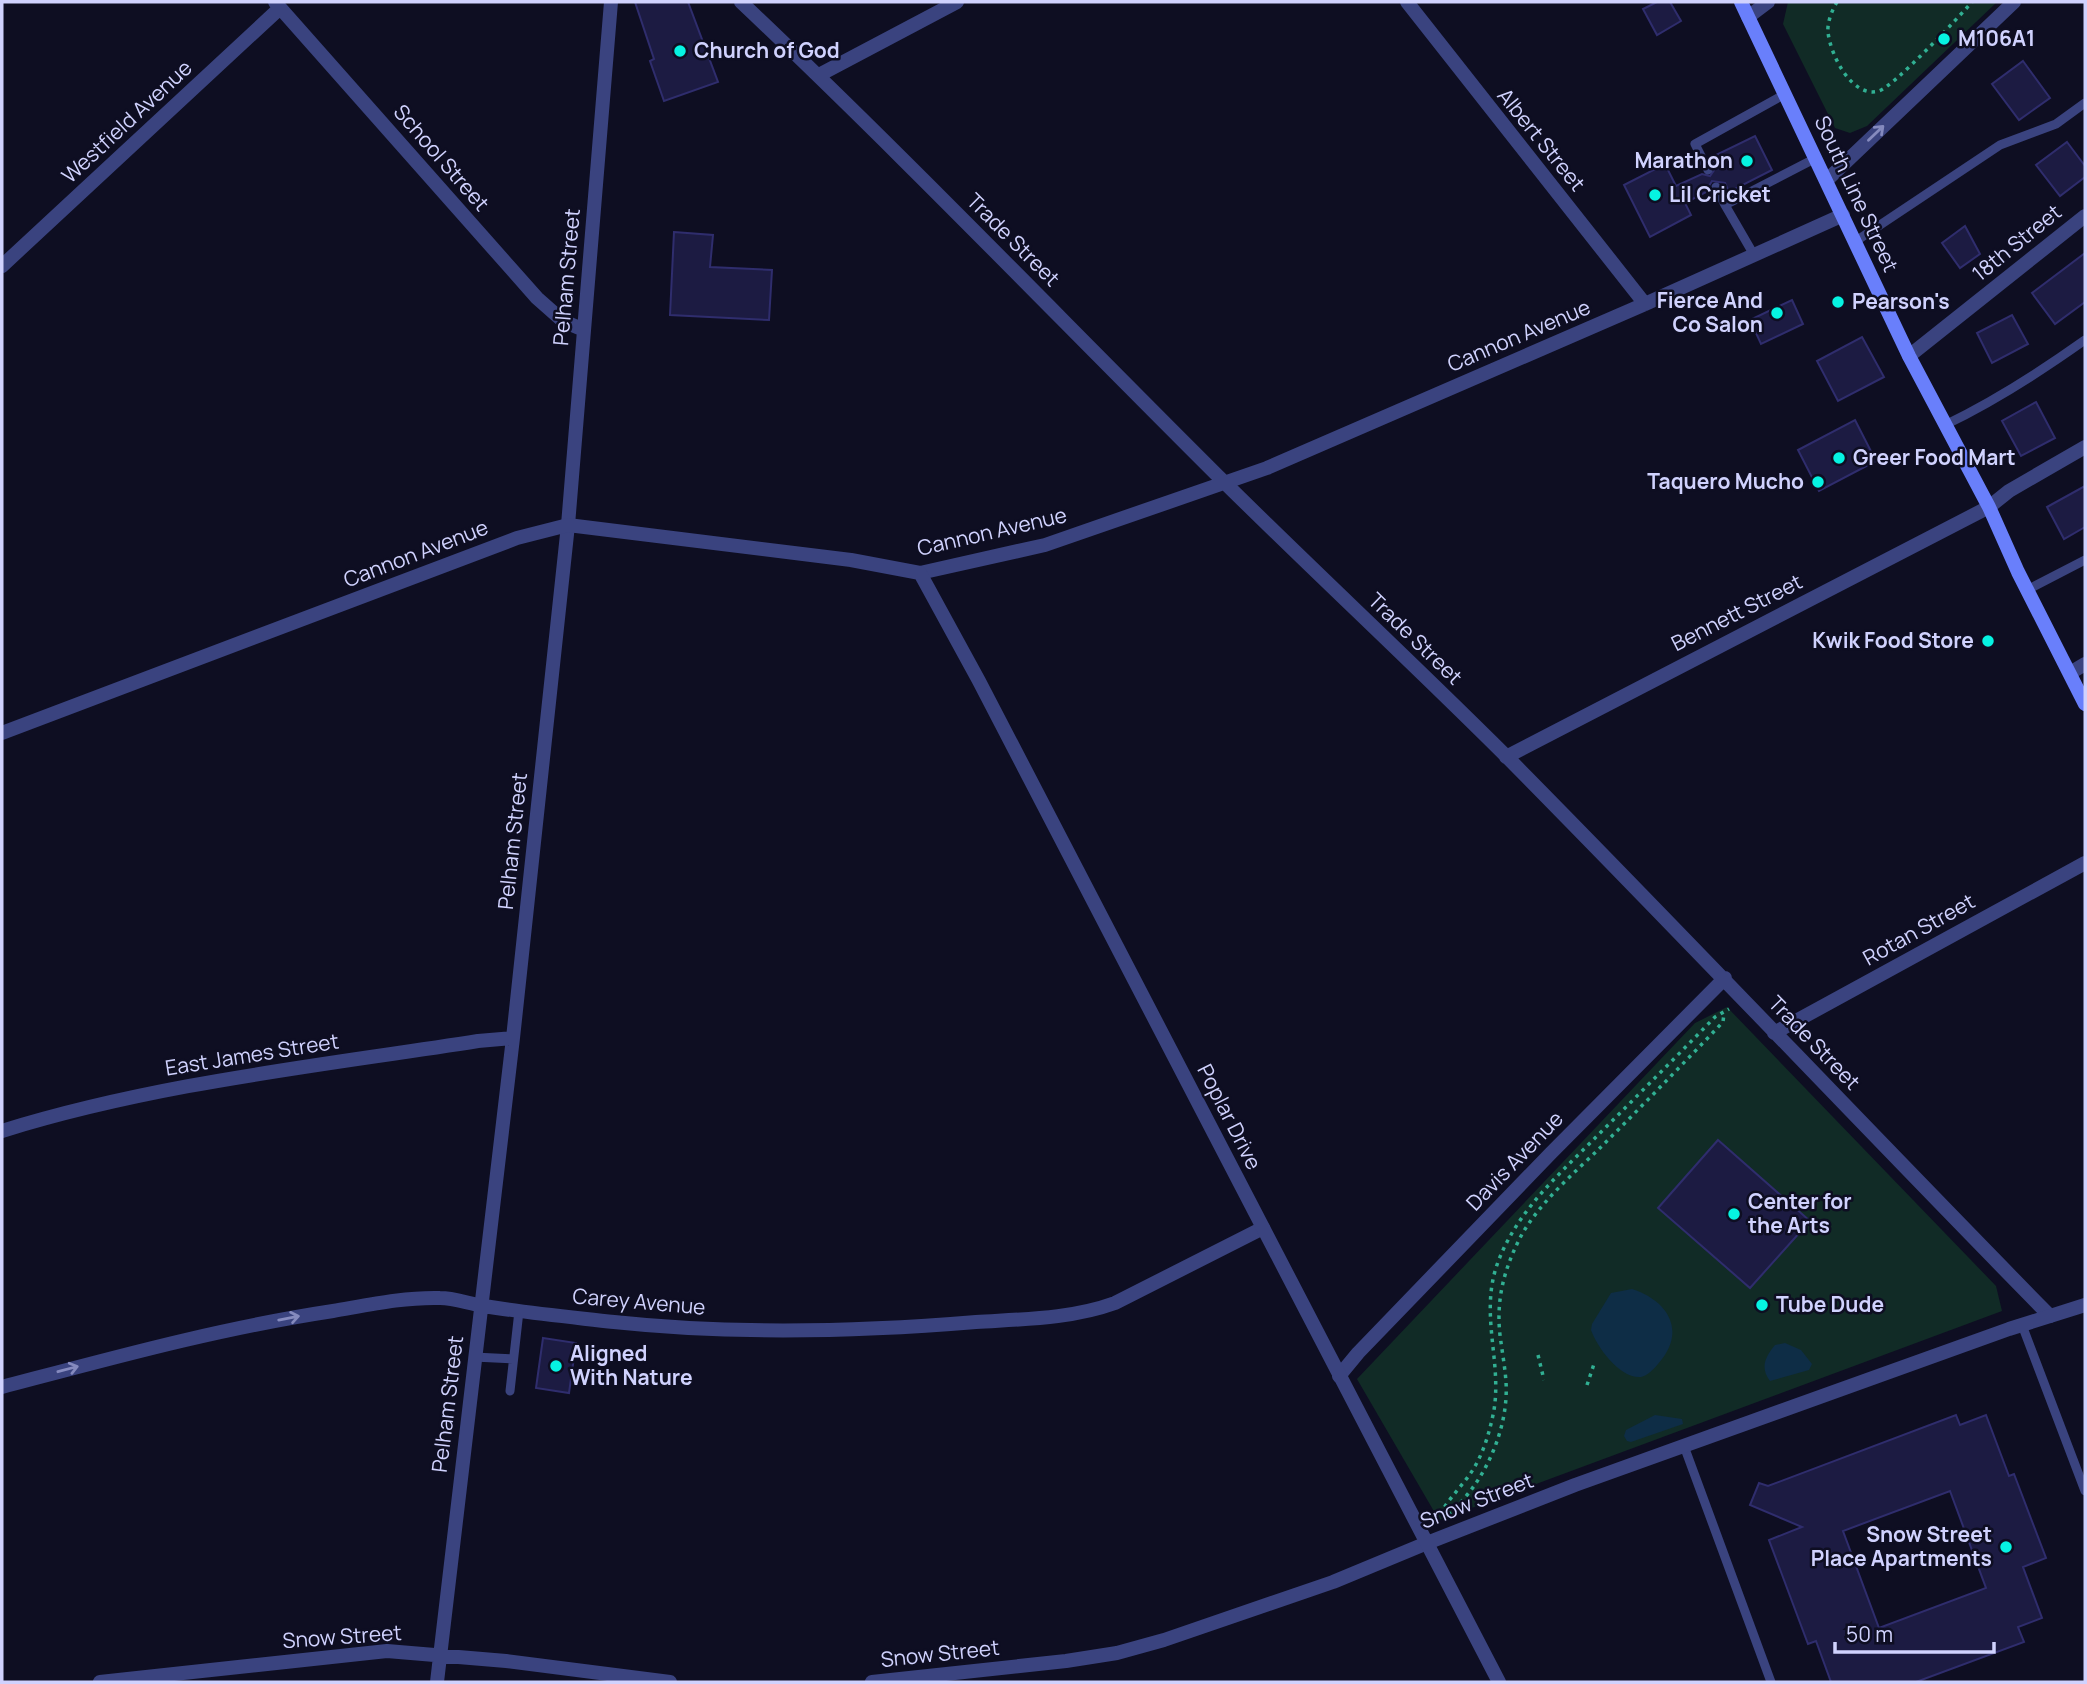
<svg xmlns="http://www.w3.org/2000/svg" width="2087" height="1684" font-family="Manrope,sans-serif">
<rect width="100%" height="100%" fill="#0e0e22"/>
<!-- green -->
<path fill="#112b26" d="M 1788,2 L 1997,2 L 1867,126 L 1850,133 L 1835,128 L 1783,24 Z
M 1727,1007 L 1996,1286 L 2002,1311 L 1439,1520 L 1357,1379 L 1695,1023 Z"/>
<!-- water -->
<path fill="#0e2d46" d="M 1632,1289 C 1669,1301 1687,1332 1658,1364 C 1654,1369 1647,1376 1641,1377 C 1620,1379 1597,1347 1591,1330 L 1592,1324 L 1611,1293 Z
M 1785,1343 L 1801,1350 L 1812,1364 L 1809,1370 L 1770,1381 C 1760,1368 1765,1357 1775,1345 Z
M 1655,1415 L 1682,1419 L 1683,1424 L 1631,1442 L 1627,1441 L 1624,1436 L 1626,1430 Z"/>
<!-- building -->
<path fill="#1c1b42" stroke="#2f2d6d" stroke-width="2" fill-rule="evenodd" d="M 635,2 L 688,2 L 718,82 L 664,101 L 650,61 L 654,59 Z
M 1657,2 L 1670,2 L 1681,21 L 1657,35 L 1643,9 Z
M 2023,61 L 2050,98 L 2019,120 L 1992,84 Z
M 1755,136 L 1772,170 L 1729,192 L 1725,183 L 1712,181 L 1709,186 L 1710,190 L 1685,203 L 1691,215 L 1650,237 L 1624,185 L 1665,164 L 1676,186 L 1702,174 L 1710,176 L 1717,166 L 1712,157 Z
M 2067,142 L 2085,166 L 2085,177 L 2060,196 L 2036,165 Z
M 1965,226 L 1980,254 L 1960,268 L 1942,243 Z
M 674,232 L 713,235 L 710,267 L 772,270 L 769,320 L 670,315 Z
M 2085,253 L 2085,302 L 2055,324 L 2032,293 Z
M 1792,300 L 1803,324 L 1761,344 L 1750,320 Z
M 2012,315 L 2028,344 L 1992,363 L 1977,333 Z
M 1862,337 L 1884,377 L 1838,401 L 1817,361 Z
M 2036,402 L 2055,438 L 2021,456 L 2002,421 Z
M 1855,420 L 1876,461 L 1819,491 L 1798,450 Z
M 2085,486 L 2085,527 L 2064,539 L 2047,507 Z
M 1718,1140 L 1810,1221 L 1750,1288 L 1658,1208 Z
M 543,1338 L 576,1343 L 569,1393 L 536,1388 Z
M 1956,1415 L 1960,1425 L 1986,1415 L 2009,1476 L 2014,1474 L 2046,1558 L 2023,1567 L 2042,1618 L 2018,1627 L 2024,1642 L 1916,1682 L 1831,1682 L 1816,1641 L 1808,1644 L 1769,1540 L 1802,1527 L 1750,1505 L 1759,1483 L 1768,1486 ZM 1950,1491 L 1986,1588 L 1879,1628 L 1843,1531 Z"/>
<g fill="none" stroke-linecap="round" stroke-linejoin="round">
<!-- path -->
<path stroke="#31b093" stroke-width="3.5" stroke-dasharray="3.5 5" stroke-linecap="butt" d="M 1837,2 C 1832,10 1827,23 1828,32 C 1830,54 1852,99 1879,91 C 1893,87 1959,17 1972,2
M 1538,1355 L 1544,1380
M 1587,1385 L 1595,1361
M 1448,1514 C 1484,1485 1509,1429 1506,1382 C 1505,1367 1502,1351 1500,1335 C 1496,1300 1504,1269 1520,1238 C 1537,1205 1574,1173 1601,1147 C 1642,1106 1683,1064 1723,1022 L 1724,1013
M 1437,1522 C 1443,1504 1459,1490 1470,1474 C 1483,1456 1490,1431 1494,1410 C 1502,1360 1479,1313 1498,1262 C 1518,1209 1561,1173 1599,1134 C 1638,1095 1677,1056 1715,1017 L 1729,1009"/>
<!-- service -->
<path stroke="#3a437f" stroke-width="9" d="M 1708,170 L 1695,144 L 1785,94
M 1716,187 L 1725,205
M 1856,241 L 2000,145 L 2056,124 L 2085,103
M 1754,255 L 1725,205 L 1816,158
M 1945,425 C 1995,401 2040,372 2085,340
M 2027,590 L 2085,560
M 2022,1325 L 2085,1491
M 474,1357 L 513,1359
M 510,1391 L 519,1311
M 1684,1446 L 1771,1682"/>
<!-- minor -->
<path stroke="#3a437f" stroke-width="14" d="M 275,2 L 537,298 L 563,321 L 584,330
M 741,2 C 906,158 1063,322 1224,482 C 1319,576 1417,667 1511,761 C 1692,944 1869,1132 2050,1316
M 1407,2 L 1645,304
M 1748,17 L 1768,2
M 819,75 L 957,2
M 1827,180 L 2014,2
M 2,266 L 280,8
M 1909,356 L 2085,216
M 920,573 L 1045,545 L 1267,468 L 1645,304 L 1843,215
M 2070,673 L 2085,664
M 1506,757 L 1989,507 L 2009,491 L 2085,447
M 1774,1033 L 2085,863
M 2,1131 C 156,1083 319,1066 478,1041 L 513,1038
M 1339,1376 L 1358,1353 L 1551,1153 L 1725,978
M 2,1387 C 112,1358 220,1328 333,1311 C 368,1305 404,1297 440,1298 C 455,1298 469,1304 484,1306 C 527,1313 570,1317 614,1322 C 735,1335 855,1332 976,1322 C 1023,1319 1071,1319 1115,1303 L 1263,1228
M 100,1682 L 387,1651 L 506,1661 L 670,1682
M 437,1682 L 513,1038 L 568,525 L 611,2
M 872,1682 L 1066,1661 L 1117,1653 L 1164,1640 L 1333,1582 L 1427,1543"/>
<!-- tertiary -->
<path stroke="#3a437f" stroke-width="14" d="M 2,733 L 517,538 L 568,525 L 851,560 L 920,573 L 979,681 L 1499,1682
M 1427,1543 L 1575,1485 L 2009,1329 L 2085,1305"/>
<!-- secondary -->
<path stroke="#697ffb" stroke-width="14" d="M 1741,2 L 1909,356 L 1989,507 L 2018,572 L 2085,704"/>
</g>
<!-- one-way arrows -->
<defs><path id="oneway-shaft" d="M-6 0H5M1.5-3L5.5 0L1.5 3" fill="none" stroke-width="1.6" stroke-linecap="round" stroke-linejoin="round" transform="scale(1.75)"/></defs>
<g stroke="#858abe">
<use href="#oneway-shaft" transform="translate(1876 133) rotate(-44)"/>
<use href="#oneway-shaft" transform="translate(289 1318) rotate(-11)"/>
<use href="#oneway-shaft" transform="translate(68 1369) rotate(-15)"/>
</g>
<!-- markers -->
<g fill="#06f3e2" stroke="#0e0e22" stroke-width="2.5">
<circle cx="1944" cy="39" r="7"/>
<circle cx="680" cy="51" r="7"/>
<circle cx="1747" cy="161" r="7"/>
<circle cx="1655" cy="195" r="7"/>
<circle cx="1838" cy="302" r="7"/>
<circle cx="1777" cy="313" r="7"/>
<circle cx="1839" cy="458" r="7"/>
<circle cx="1818" cy="482" r="7"/>
<circle cx="1988" cy="641" r="7"/>
<circle cx="1734" cy="1214" r="7"/>
<circle cx="1762" cy="1305" r="7"/>
<circle cx="556" cy="1366" r="7"/>
<circle cx="2006" cy="1547" r="7"/>
</g>
<g text-anchor="middle" stroke-width="5" stroke-linejoin="round" paint-order="stroke">
<!-- poi labels -->
<g font-size="21" font-weight="bold" fill="#d0d2fe" stroke="#0e0e22" text-anchor="start">
<text x="1958" y="46">M106A1</text>
<text x="694" y="58">Church of God</text>
<text x="1733" y="168" text-anchor="end">Marathon</text>
<text x="1669" y="202">Lil Cricket</text>
<text x="1763" y="308" text-anchor="end">Fierce And<tspan x="1763" dy="24">Co Salon</tspan></text>
<text x="1852" y="309">Pearson's</text>
<text x="1853" y="465">Greer Food Mart</text>
<text x="1804" y="489" text-anchor="end">Taquero Mucho</text>
<text x="1974" y="648" text-anchor="end">Kwik Food Store</text>
<text x="1748" y="1209">Center for<tspan x="1748" dy="24">the Arts</tspan></text>
<text x="1776" y="1312">Tube Dude</text>
<text x="570" y="1361">Aligned<tspan x="570" dy="24">With Nature</tspan></text>
<text x="1992" y="1542" text-anchor="end">Snow Street<tspan x="1992" dy="24">Place Apartments</tspan></text>
</g>
<!-- street labels -->
<g font-size="21" fill="#d0d2fe" stroke="#0e0e22">
<text transform="translate(127 122) rotate(-43)" y="7">Westfield Avenue</text>
<text transform="translate(1541 140) rotate(51)" y="7">Albert Street</text>
<text transform="translate(441 158) rotate(49)" y="7">School Street</text>
<text transform="translate(1856 194) rotate(65)" y="7">South Line Street</text>
<text transform="translate(1013 240) rotate(45)" y="7">Trade Street</text>
<text transform="translate(2017 243) rotate(-39)" y="7">18th Street</text>
<text transform="translate(567 277) rotate(-85)" y="7">Pelham Street</text>
<text transform="translate(1519 336) rotate(-23)" y="7">Cannon Avenue</text>
<text transform="translate(992 532) rotate(-13)" y="7">Cannon Avenue</text>
<text transform="translate(416 554) rotate(-21)" y="7">Cannon Avenue</text>
<text transform="translate(1737 613) rotate(-27)" y="7">Bennett Street</text>
<text transform="translate(1415 639) rotate(44)" y="7">Trade Street</text>
<text transform="translate(513 841) rotate(-84)" y="7">Pelham Street</text>
<text transform="translate(1919 930) rotate(-29)" y="7">Rotan Street</text>
<text transform="translate(1814 1043) rotate(46)" y="7">Trade Street</text>
<text transform="translate(252 1055) rotate(-9)" y="7">East James Street</text>
<text transform="translate(1229 1117) rotate(63)" y="7">Poplar Drive</text>
<text transform="translate(1515 1161) rotate(-46)" y="7">Davis Avenue</text>
<text transform="translate(639 1302) rotate(5)" y="7">Carey Avenue</text>
<text transform="translate(448 1404) rotate(-83)" y="7">Pelham Street</text>
<text transform="translate(1477 1501) rotate(-21)" y="7">Snow Street</text>
<text transform="translate(342 1637) rotate(-4)" y="7">Snow Street</text>
<text transform="translate(940 1654) rotate(-6)" y="7">Snow Street</text>
</g>
</g>
<!-- border -->
<rect width="2087" height="1684" fill="none" stroke="#d0d2fe" stroke-width="7"/>
<!-- scale -->
<path d="M1835 1642v10h159v-10" fill="none" stroke="#d0d2fe" stroke-width="3.5"/>
<text x="1846" y="1642" font-size="21" fill="#d0d2fe" stroke="#0e0e22" stroke-width="5" paint-order="stroke">50 m</text>
</svg>
